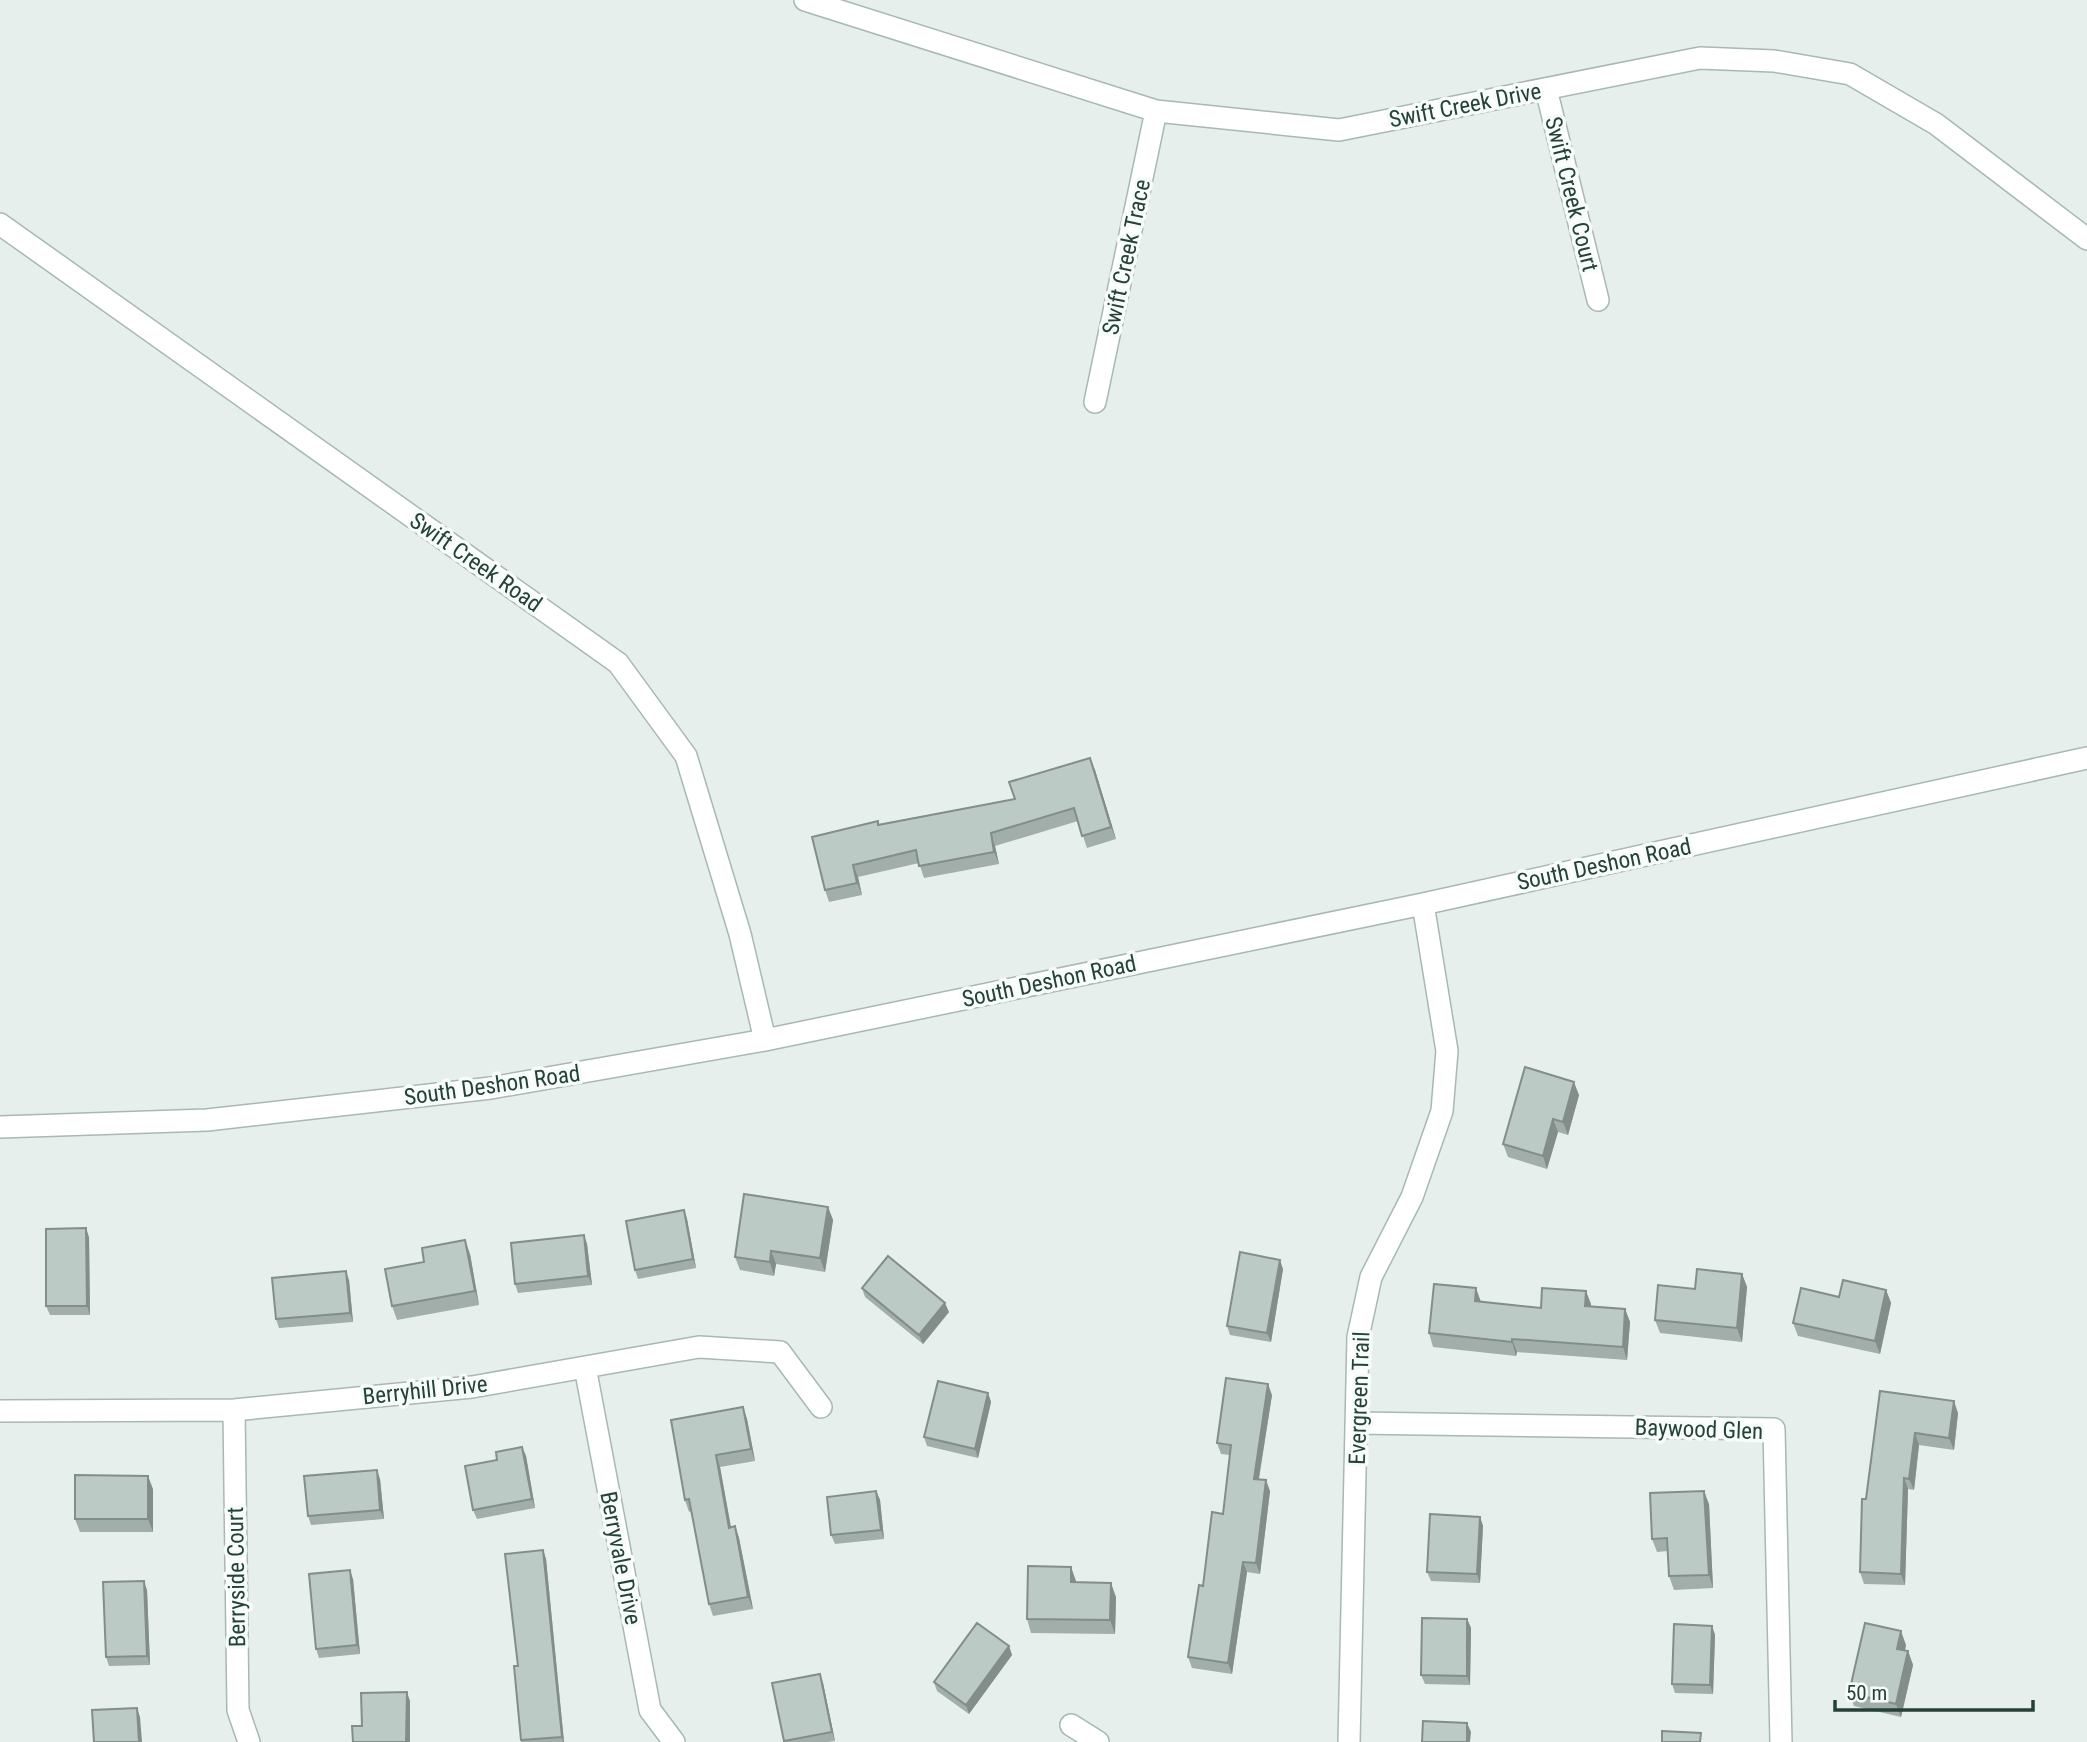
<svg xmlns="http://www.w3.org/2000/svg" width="2087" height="1742" font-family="'Roboto Condensed',sans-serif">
<rect width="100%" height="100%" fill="#e6efeb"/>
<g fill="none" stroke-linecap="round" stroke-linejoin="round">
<defs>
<path id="minor" d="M 805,0 L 1156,111 L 1339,130 L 1700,58 L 1774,61 L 1850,74 L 1936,124 L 2087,239
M 1546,89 L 1598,300
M 0,224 L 618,663 L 686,756 L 740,934 L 765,1040
M 1095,402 L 1156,111
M 0,1127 L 207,1120 L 491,1088 L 765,1040 L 1423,904 L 2087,758
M 585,1367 L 650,1710 L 674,1742
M 234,1410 L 238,1710 L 249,1742
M 0,1411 L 234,1410 L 472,1387 L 699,1347 L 780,1352 L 821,1407
M 1356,1423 L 1774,1429 L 1781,1742
M 1071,1725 L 1098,1742
M 1349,1742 L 1358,1337 L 1371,1277 L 1412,1197 L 1442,1111 L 1447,1051 L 1423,904"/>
</defs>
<!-- minor casing -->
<use href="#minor" stroke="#a8b8b2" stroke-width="24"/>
<!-- minor -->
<use href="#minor" stroke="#fff" stroke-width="21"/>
</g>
<!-- wall -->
<path fill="#a1aea9" d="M 1095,770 L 1116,839 L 1087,848 L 1078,821 L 995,846 L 999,864 L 924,878 L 919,863 L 858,877 L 862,895 L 829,902 L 825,890 L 879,824 L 1015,799 Z
M 1579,1095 L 1568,1135 L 1558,1132 L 1547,1169 L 1508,1157 L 1503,1144 Z
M 828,1207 L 833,1220 L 825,1272 L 776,1264 L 774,1276 L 740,1270 L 735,1257 Z
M 684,1210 L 687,1219 L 696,1268 L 638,1279 L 635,1270 Z
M 584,1235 L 587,1244 L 592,1285 L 518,1293 L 515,1284 Z
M 89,1237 L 90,1315 L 50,1315 L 46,1306 Z
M 470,1254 L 479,1305 L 397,1320 L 392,1306 Z
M 1283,1269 L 1271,1342 L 1230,1335 L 1227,1326 Z
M 1742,1274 L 1747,1287 L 1742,1342 L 1660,1333 L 1655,1320 L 1695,1289 Z
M 349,1280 L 353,1322 L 279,1328 L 276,1319 Z
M 862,1288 L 949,1312 L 923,1344 L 865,1297 Z
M 1886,1290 L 1891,1303 L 1880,1354 L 1798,1336 L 1793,1323 L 1839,1297 Z
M 1481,1302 L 1541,1308 L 1591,1304 L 1591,1306 L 1625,1309 L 1630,1322 L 1627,1360 L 1517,1352 L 1516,1356 L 1433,1347 L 1429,1333 Z
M 1880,1391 L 1958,1413 L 1954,1450 L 1919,1445 L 1914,1490 L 1908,1489 L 1905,1585 L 1864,1584 L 1860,1572 L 1866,1499 Z
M 988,1393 L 991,1402 L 978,1458 L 927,1446 L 924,1437 Z
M 1272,1395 L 1259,1479 L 1270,1491 L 1260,1574 L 1247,1572 L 1232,1674 L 1192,1668 L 1188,1657 L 1203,1586 L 1223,1514 L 1230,1455 L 1221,1454 L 1217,1443 Z
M 743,1407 L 747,1419 L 755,1461 L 720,1467 L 731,1527 L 735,1526 L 739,1538 L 753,1609 L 713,1616 L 709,1604 L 691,1511 L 689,1512 L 685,1500 Z
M 522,1447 L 526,1456 L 535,1508 L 477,1519 L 473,1510 L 497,1460 Z
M 380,1479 L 384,1519 L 311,1525 L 308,1516 Z
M 153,1489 L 153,1532 L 80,1532 L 75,1519 Z
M 876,1491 L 880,1500 L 884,1539 L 835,1544 L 831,1535 Z
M 1709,1504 L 1713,1588 L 1674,1590 L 1669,1576 L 1668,1551 L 1657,1552 L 1652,1539 Z
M 1480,1517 L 1483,1526 L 1480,1583 L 1431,1581 L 1427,1572 Z
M 543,1550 L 546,1559 L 564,1742 L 521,1742 Z
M 1071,1567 L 1076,1583 L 1116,1597 L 1115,1634 L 1031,1633 L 1027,1619 Z
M 353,1579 L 360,1654 L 319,1658 L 316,1649 Z
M 147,1590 L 150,1665 L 109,1666 L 106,1657 Z
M 1467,1619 L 1471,1628 L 1470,1685 L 1425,1684 L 1421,1675 Z
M 1712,1626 L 1715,1635 L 1713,1694 L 1675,1693 L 1672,1684 Z
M 1906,1645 L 1905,1651 L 1908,1651 L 1913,1665 L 1901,1717 L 1854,1706 L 1849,1693 Z
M 1009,1646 L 1012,1655 L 969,1714 L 937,1691 L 934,1682 Z
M 772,1683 L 823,1683 L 835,1741 L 828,1742 L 784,1742 Z"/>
<!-- shaded-wall -->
<path fill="#838d89" d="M 1090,758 L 1095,770 L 1116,839 L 1111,827 Z
M 991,833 L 995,846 L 999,864 L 994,852 Z
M 853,865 L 858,877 L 862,895 L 857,883 Z
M 1574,1082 L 1579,1095 L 1568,1135 L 1563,1122 Z
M 1553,1119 L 1558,1132 L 1547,1169 L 1543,1156 Z
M 828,1207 L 833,1220 L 825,1272 L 820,1258 Z
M 684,1210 L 687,1219 L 696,1268 L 693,1259 Z
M 86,1228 L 89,1237 L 90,1315 L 87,1306 Z
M 584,1235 L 587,1244 L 592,1285 L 588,1276 Z
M 465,1240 L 470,1254 L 479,1305 L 475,1291 Z
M 771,1251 L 776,1264 L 774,1276 L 770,1262 Z
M 1280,1260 L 1283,1269 L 1271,1342 L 1267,1333 Z
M 346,1271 L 349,1280 L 353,1322 L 350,1313 Z
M 1742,1274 L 1747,1287 L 1742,1342 L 1737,1328 Z
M 1476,1288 L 1481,1302 L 1475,1301 Z
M 1886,1290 L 1891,1303 L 1880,1354 L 1875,1341 Z
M 1586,1291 L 1591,1304 L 1590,1319 L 1585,1306 Z
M 945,1303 L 949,1312 L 923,1344 L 919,1335 Z
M 1625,1309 L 1630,1322 L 1627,1360 L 1623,1347 Z
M 1512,1339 L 1517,1352 L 1516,1356 L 1512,1342 Z
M 1268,1384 L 1272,1395 L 1257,1489 L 1254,1479 Z
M 988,1393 L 991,1402 L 978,1458 L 975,1449 Z
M 1954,1401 L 1958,1413 L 1954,1450 L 1949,1438 Z
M 743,1407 L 747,1419 L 755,1461 L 751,1449 Z
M 1915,1433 L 1919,1445 L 1914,1490 L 1909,1479 Z
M 522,1447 L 526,1456 L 535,1508 L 532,1499 Z
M 716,1455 L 720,1467 L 733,1539 L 729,1528 Z
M 377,1470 L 380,1479 L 384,1519 L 380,1510 Z
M 148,1476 L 153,1489 L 153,1532 L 148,1519 Z
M 1904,1478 L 1908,1489 L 1905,1585 L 1901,1574 Z
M 1266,1480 L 1270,1491 L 1260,1574 L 1256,1563 Z
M 876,1491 L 880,1500 L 884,1539 L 881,1530 Z
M 1704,1491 L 1709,1504 L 1713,1588 L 1709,1575 Z
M 1480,1517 L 1483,1526 L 1480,1583 L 1477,1574 Z
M 735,1526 L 739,1538 L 753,1609 L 748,1597 Z
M 543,1550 L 546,1559 L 564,1742 L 563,1742 L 562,1737 Z
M 1243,1562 L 1247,1572 L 1232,1674 L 1228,1663 Z
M 1071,1567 L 1076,1581 L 1076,1596 L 1071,1582 Z
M 350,1570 L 353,1579 L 360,1654 L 357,1645 Z
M 144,1581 L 147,1590 L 150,1665 L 147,1656 Z
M 1111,1583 L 1116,1597 L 1115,1634 L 1110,1620 Z
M 1467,1619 L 1471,1628 L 1470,1685 L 1467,1676 Z
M 1712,1626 L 1715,1635 L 1713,1694 L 1710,1685 Z
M 1901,1631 L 1906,1645 L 1902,1662 L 1897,1649 Z
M 1009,1646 L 1012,1655 L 969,1714 L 966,1705 Z
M 1908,1651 L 1913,1665 L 1901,1717 L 1896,1704 Z
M 820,1674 L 823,1683 L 835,1741 L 832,1732 Z
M 407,1692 L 410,1701 L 410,1742 L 406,1742 Z
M 137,1708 L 140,1717 L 142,1742 L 139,1742 Z
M 1467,1723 L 1471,1732 L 1470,1742 L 1467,1742 Z"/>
<!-- building -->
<path fill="#bbcac4" stroke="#838d89" stroke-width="2" d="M 1090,758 L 1111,827 L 1082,836 L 1074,808 L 991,833 L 994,852 L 919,866 L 916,850 L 853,865 L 857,883 L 825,890 L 812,837 L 878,821 L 878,825 L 1015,799 L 1009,782 Z
M 1525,1067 L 1574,1082 L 1563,1122 L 1553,1119 L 1543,1156 L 1503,1144 Z
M 744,1194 L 828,1207 L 820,1258 L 771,1251 L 770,1262 L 735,1257 Z
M 684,1210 L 693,1259 L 635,1270 L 626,1221 Z
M 86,1228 L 87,1306 L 46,1306 L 46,1229 Z
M 584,1235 L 588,1276 L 515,1284 L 511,1243 Z
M 465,1240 L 475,1291 L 392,1306 L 385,1269 L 424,1262 L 422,1248 Z
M 1240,1252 L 1280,1260 L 1267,1333 L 1227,1326 Z
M 888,1256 L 945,1303 L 919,1335 L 862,1288 Z
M 1697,1269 L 1742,1274 L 1737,1328 L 1655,1320 L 1658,1285 L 1695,1289 Z
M 346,1271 L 350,1313 L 276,1319 L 272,1278 Z
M 1843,1280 L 1886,1290 L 1875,1341 L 1793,1323 L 1801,1288 L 1839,1297 Z
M 1434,1284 L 1476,1288 L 1475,1301 L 1541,1308 L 1542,1288 L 1586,1291 L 1585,1306 L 1625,1309 L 1623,1347 L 1512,1339 L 1512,1342 L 1429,1333 Z
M 1226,1378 L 1268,1384 L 1254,1479 L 1266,1480 L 1256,1563 L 1243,1562 L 1228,1663 L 1188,1657 L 1199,1585 L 1203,1586 L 1212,1512 L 1223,1514 L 1231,1445 L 1217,1443 Z
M 938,1381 L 988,1393 L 975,1449 L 924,1437 Z
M 1880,1391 L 1954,1401 L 1949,1438 L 1915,1433 L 1909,1479 L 1904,1478 L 1901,1574 L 1860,1572 L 1862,1499 L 1866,1499 Z
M 743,1407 L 751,1449 L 716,1455 L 729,1528 L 735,1526 L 748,1597 L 709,1604 L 689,1499 L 685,1500 L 671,1420 Z
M 522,1447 L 532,1499 L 473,1510 L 465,1466 L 497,1460 L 496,1452 Z
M 377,1470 L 380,1510 L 308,1516 L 304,1476 Z
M 75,1475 L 148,1476 L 148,1519 L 75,1519 Z
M 876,1491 L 881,1530 L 831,1535 L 827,1497 Z
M 1704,1491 L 1709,1575 L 1669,1576 L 1667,1538 L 1652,1539 L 1650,1493 Z
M 1430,1514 L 1480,1517 L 1477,1574 L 1427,1572 Z
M 543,1550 L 562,1737 L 521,1740 L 514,1666 L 518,1666 L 505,1554 Z
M 1028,1566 L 1071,1567 L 1071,1582 L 1111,1583 L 1110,1620 L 1027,1619 Z
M 350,1570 L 357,1645 L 316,1649 L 309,1574 Z
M 144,1581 L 147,1656 L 106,1657 L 103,1582 Z
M 1422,1618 L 1467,1619 L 1467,1676 L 1421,1675 Z
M 977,1623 L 1009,1646 L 966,1705 L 934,1682 Z
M 1865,1623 L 1901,1631 L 1897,1649 L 1908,1651 L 1896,1704 L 1849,1693 Z
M 1674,1624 L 1712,1626 L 1710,1685 L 1672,1684 Z
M 820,1674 L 832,1732 L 784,1741 L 772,1683 Z
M 407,1692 L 406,1742 L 353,1742 L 352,1726 L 362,1726 L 361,1693 Z
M 137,1708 L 139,1742 L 94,1742 L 92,1710 Z
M 1423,1721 L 1467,1723 L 1467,1742 L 1422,1742 Z
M 1662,1731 L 1701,1733 L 1700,1742 L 1662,1742 Z"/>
<g text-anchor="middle" stroke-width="7" stroke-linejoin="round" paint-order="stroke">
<!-- street labels -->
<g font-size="23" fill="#24423a" stroke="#f7fbf9">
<text transform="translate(1465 105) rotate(-11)" y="8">Swift Creek Drive</text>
<text transform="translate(1572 194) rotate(76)" y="8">Swift Creek Court</text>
<text transform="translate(1126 257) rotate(-78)" y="8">Swift Creek Trace</text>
<text transform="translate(476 562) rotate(35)" y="8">Swift Creek Road</text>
<text transform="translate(1604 864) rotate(-12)" y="8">South Deshon Road</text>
<text transform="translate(1049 981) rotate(-12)" y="8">South Deshon Road</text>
<text transform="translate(492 1085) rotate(-8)" y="8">South Deshon Road</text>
<text transform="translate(425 1390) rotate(-6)" y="8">Berryhill Drive</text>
<text transform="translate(1359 1398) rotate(-88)" y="8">Evergreen Trail</text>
<text transform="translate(1699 1429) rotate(2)" y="8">Baywood Glen</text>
<text transform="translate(621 1558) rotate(79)" y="8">Berryvale Drive</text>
<text transform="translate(236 1577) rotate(-91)" y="8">Berryside Court</text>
</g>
</g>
<!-- scale -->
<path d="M1835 1700v10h198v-10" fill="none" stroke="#24423a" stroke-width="3.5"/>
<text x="1846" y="1700" font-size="21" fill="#24423a" stroke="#f7fbf9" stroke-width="5" paint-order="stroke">50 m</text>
</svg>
